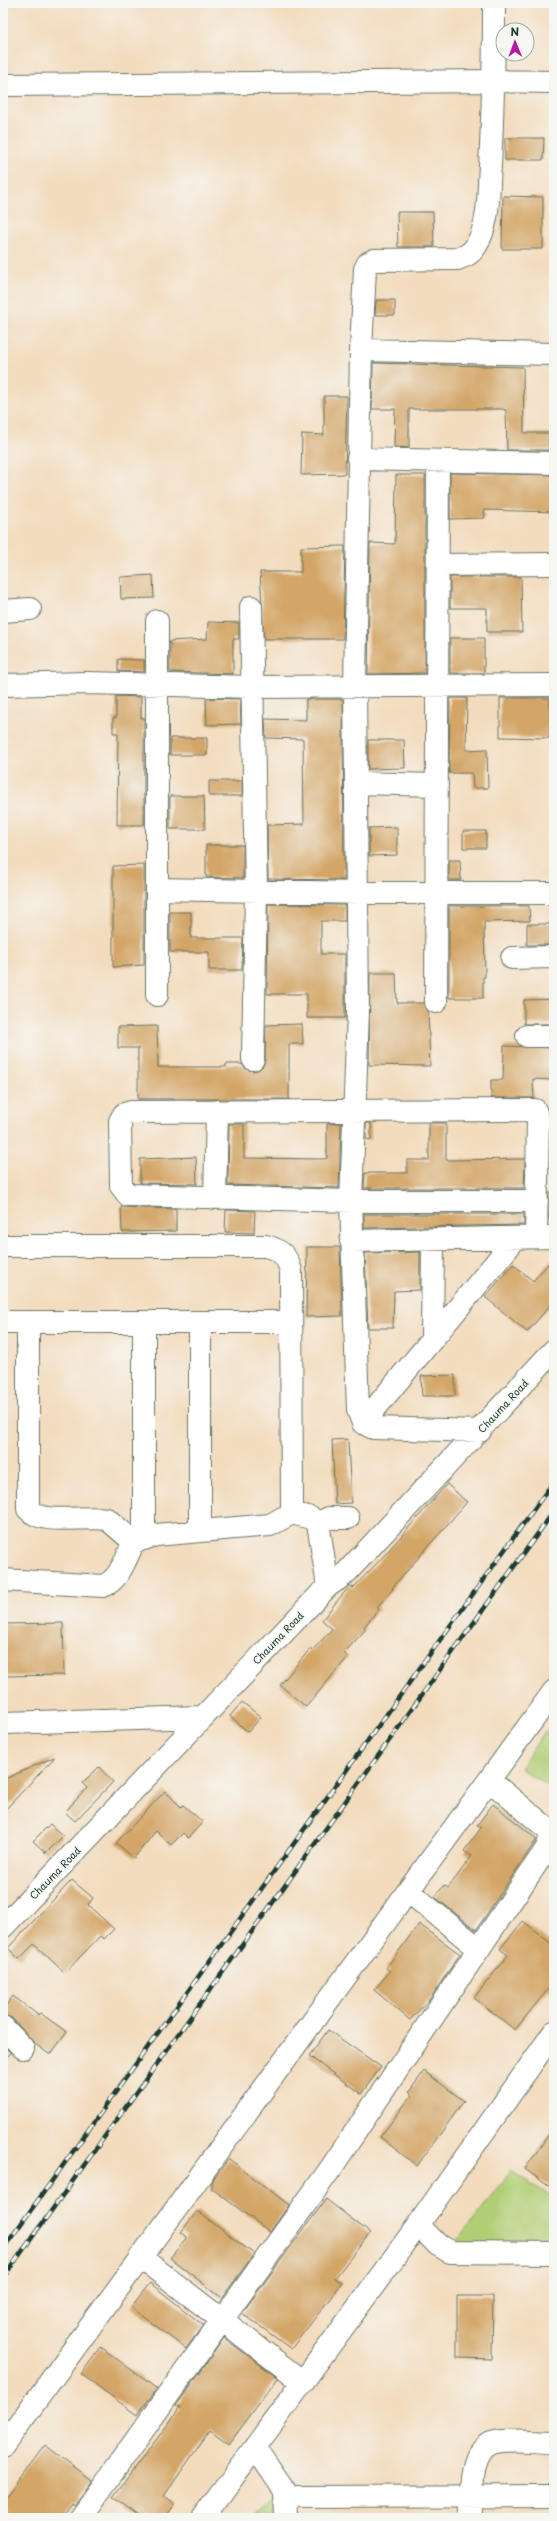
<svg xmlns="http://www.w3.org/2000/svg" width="557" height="2521" font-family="'Playpen Sans',sans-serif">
<rect width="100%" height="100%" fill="#f6f6f2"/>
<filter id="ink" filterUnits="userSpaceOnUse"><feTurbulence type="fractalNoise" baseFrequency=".025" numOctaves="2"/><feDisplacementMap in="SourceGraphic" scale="8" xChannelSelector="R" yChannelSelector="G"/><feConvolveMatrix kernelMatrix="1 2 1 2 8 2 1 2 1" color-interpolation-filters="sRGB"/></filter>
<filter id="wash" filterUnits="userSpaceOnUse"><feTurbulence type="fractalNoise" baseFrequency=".012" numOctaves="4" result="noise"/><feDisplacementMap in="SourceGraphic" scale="16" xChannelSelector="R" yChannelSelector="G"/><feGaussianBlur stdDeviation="0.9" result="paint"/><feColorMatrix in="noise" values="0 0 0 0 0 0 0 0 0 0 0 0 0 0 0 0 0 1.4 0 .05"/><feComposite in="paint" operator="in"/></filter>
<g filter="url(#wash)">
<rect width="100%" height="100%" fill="#f3dcbe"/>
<!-- park -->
<path fill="#b1ce75" stroke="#688654" d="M 545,1731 L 554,1737 L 554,1790 L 520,1768 Z
M 511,2171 L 554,2198 L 554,2249 L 451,2249 Z
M 270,2495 L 270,2518 L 253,2518 Z"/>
<g id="blocks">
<!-- building -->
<path fill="#d3a566" d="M 505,138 L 544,138 L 543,160 L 505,160 Z
M 503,196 L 543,197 L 543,249 L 502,249 Z
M 397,212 L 433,212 L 434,247 L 398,247 Z
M 376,300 L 395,300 L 395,315 L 375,315 Z
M 373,363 L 523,367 L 524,433 L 554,433 L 554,450 L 507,450 L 506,410 L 502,409 L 409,409 L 409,448 L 394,447 L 395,409 L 372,409 Z
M 324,396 L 347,396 L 345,474 L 301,475 L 302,434 L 324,435 Z
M 450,473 L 554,475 L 554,512 L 484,510 L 485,518 L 450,519 Z
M 396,475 L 425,475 L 425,673 L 368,674 L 370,543 L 395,544 Z
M 345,546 L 343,639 L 264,639 L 260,572 L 301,572 L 301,547 Z
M 153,575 L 154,598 L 121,599 L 120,577 Z
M 450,577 L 521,577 L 522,632 L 487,632 L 487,608 L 450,608 Z
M 208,622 L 239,623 L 239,639 L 233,639 L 233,674 L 170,672 L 170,641 L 207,639 Z
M 450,638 L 484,638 L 484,673 L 450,673 Z
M 118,659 L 144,660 L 144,672 L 118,671 Z
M 116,696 L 141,697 L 141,718 L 144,718 L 144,825 L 117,825 L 118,733 L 113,733 L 113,718 L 116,718 Z
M 206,698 L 240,699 L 241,724 L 207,725 Z
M 450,698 L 467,698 L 466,750 L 487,749 L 488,788 L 473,788 L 472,773 L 449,773 Z
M 500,698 L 550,698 L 550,738 L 500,737 Z
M 306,699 L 343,699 L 344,880 L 268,879 L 267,825 L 304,824 L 303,739 L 266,738 L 265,719 L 306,720 Z
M 170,738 L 207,738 L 207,755 L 170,755 Z
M 368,740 L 404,740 L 405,768 L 368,769 Z
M 209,781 L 242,781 L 242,796 L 209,796 Z
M 170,796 L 204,796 L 205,829 L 170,829 Z
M 397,827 L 397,855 L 369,856 L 369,828 Z
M 463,831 L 486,831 L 486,848 L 463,848 Z
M 206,845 L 243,845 L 243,878 L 206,877 Z
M 449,860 L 460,860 L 461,880 L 449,880 Z
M 144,865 L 144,965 L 113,967 L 113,866 Z
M 268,904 L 345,905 L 345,921 L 321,921 L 321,954 L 345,954 L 345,1018 L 307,1018 L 307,994 L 267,994 Z
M 449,906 L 529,906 L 530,921 L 484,922 L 485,977 L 483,977 L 483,998 L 449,998 Z
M 170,912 L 191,912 L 191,938 L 243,938 L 242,970 L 209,970 L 209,952 L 170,952 Z
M 527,924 L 552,924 L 552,945 L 527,945 Z
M 370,973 L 396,973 L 397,1003 L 424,1003 L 428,1011 L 430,1066 L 369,1065 Z
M 554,999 L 554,1024 L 524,1024 L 524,1000 Z
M 302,1024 L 303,1044 L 289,1044 L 289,1099 L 138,1099 L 138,1048 L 118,1048 L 118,1027 L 157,1026 L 158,1067 L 226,1067 L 226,1064 L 242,1064 L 246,1069 L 253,1071 L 263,1066 L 265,1060 L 266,1025 Z
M 504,1046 L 553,1048 L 552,1080 L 533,1079 L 534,1098 L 491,1098 L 491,1080 L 503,1080 Z
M 341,1123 L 339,1188 L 228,1185 L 229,1124 L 244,1124 L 244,1158 L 323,1159 L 327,1158 L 327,1124 Z
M 366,1123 L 371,1123 L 371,1140 L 366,1139 Z
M 429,1123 L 446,1123 L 446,1160 L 525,1159 L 524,1188 L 364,1188 L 365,1173 L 407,1173 L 407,1160 L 429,1160 Z
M 196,1157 L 197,1184 L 140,1183 L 140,1159 Z
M 549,1193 L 554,1193 L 554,1220 L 549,1219 Z
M 121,1207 L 176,1209 L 176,1231 L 122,1232 Z
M 226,1210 L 255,1211 L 254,1233 L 225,1232 Z
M 364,1214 L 524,1214 L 524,1225 L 364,1228 Z
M 307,1247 L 340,1247 L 342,1316 L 306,1317 Z
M 420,1252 L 420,1290 L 394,1291 L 393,1328 L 368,1328 L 365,1253 Z
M 554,1257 L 554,1301 L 527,1332 L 485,1297 L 513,1264 L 533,1281 Z
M 455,1375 L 455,1396 L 422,1396 L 421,1376 Z
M 348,1439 L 351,1503 L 335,1504 L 332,1440 Z
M 447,1484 L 467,1502 L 392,1588 L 393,1589 L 377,1607 L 379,1609 L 364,1627 L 366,1629 L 344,1653 L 348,1657 L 306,1707 L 280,1685 L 310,1649 L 312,1651 L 332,1629 L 322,1620 L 338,1600 L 350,1586 L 353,1588 L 381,1559 Z
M 63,1623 L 64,1675 L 3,1676 L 3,1624 Z
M 242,1702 L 261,1717 L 248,1732 L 230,1716 Z
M 54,1757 L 54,1758 L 3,1812 L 3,1780 Z
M 99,1767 L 113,1782 L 75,1821 L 65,1812 L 87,1788 L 82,1783 Z
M 165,1791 L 181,1807 L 183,1805 L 203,1822 L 188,1838 L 183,1833 L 171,1845 L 156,1831 L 134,1858 L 116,1843 Z
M 493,1804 L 537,1839 L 476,1930 L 435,1897 L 444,1885 L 448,1888 L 472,1856 L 464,1851 L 481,1828 L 477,1825 Z
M 50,1824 L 63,1836 L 46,1853 L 33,1841 Z
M 72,1880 L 93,1898 L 88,1905 L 114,1929 L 104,1939 L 100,1936 L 65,1973 L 34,1944 L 19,1959 L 8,1948 Z
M 523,1921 L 554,1946 L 554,1994 L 548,1989 L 515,2030 L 474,1998 L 508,1955 L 500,1949 Z
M 419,1924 L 460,1954 L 429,2000 L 410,2020 L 374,1990 L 390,1971 L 386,1968 Z
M 13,1996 L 38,2015 L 40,2013 L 67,2032 L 50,2055 L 34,2043 L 12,2018 L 3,2015 L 3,2009 Z
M 328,2030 L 381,2067 L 361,2094 L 309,2056 Z
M 3,2045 L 11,2053 L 3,2061 Z
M 424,2071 L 464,2101 L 417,2166 L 380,2137 L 412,2095 L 409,2092 Z
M 554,2127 L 554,2190 L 525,2169 Z
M 229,2159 L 289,2205 L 270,2232 L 211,2188 L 211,2182 Z
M 326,2199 L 370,2233 L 335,2278 L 342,2283 L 291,2349 L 242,2313 Z
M 197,2211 L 254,2254 L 222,2298 L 170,2258 L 187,2237 L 181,2232 Z
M 150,2283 L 203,2325 L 186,2349 L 131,2307 Z
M 457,2296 L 493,2296 L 492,2359 L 457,2358 Z
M 224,2338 L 278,2378 L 229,2444 L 210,2430 L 164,2496 L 174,2504 L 164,2518 L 142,2518 L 113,2497 L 180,2408 L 176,2406 Z
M 101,2347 L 157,2389 L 137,2415 L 81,2374 Z
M 45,2445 L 92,2480 L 74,2504 L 72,2502 L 60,2518 L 3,2518 L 3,2501 Z"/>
</g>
</g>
<g filter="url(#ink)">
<use href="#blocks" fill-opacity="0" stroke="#697564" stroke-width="1"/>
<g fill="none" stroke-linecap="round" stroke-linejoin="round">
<defs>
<path id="minor" d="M 3,85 L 495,81 L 554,82
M 361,350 L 554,354
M 358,459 L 554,463
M 439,565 L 554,564
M 251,607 L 256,890 L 253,1059
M 3,611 L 30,609
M 3,685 L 86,683 L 254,687 L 554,685
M 357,783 L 437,785
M 157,889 L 358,893 L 554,893
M 512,958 L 554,957
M 157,995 L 157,621
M 436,1002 L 438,461
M 527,1036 L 554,1036
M 215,1198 L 217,1111
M 536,1237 L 538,1118 L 535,1110 L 131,1112 L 124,1114 L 120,1121 L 121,1186 L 128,1195 L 351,1201 L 537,1201
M 351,1241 L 554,1237
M 3,1246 L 266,1246 C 281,1250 287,1256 291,1271 L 292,1513
M 3,1322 L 291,1322
M 28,1322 L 28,1509 C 42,1526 85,1515 107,1519 L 134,1542
M 144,1322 L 144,1539
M 432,1340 L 433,1240
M 363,1423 L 516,1238
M 480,1431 L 373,1428 L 363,1423 L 358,1410 L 351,1201 L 358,1013 L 355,685 L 361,350 L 365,269 L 368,263 L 374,260 L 457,259 C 466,256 471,254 476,246 C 490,223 488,191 490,165 C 493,111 494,57 494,3
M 318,1523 L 328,1586
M 318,1523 L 329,1518 L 348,1518
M 200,1530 L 200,1322
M 3,1580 L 103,1586 C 120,1580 126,1557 134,1542 L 156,1535 L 270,1525 L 292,1513 L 311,1518 L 318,1523
M 3,1723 L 203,1717
M 408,1891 L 479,1949
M 3,1927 L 328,1586 L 344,1575 L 554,1350
M 3,2027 L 23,2048
M 418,2225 L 438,2245 L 450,2252 L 554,2253
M 140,2257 L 303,2382
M 3,2446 L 554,1691
M 255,2447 L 285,2491 L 286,2518
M 286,2497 L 554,2496
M 80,2518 L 331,2168 L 547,1848 L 551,1836 L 549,1830 L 489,1780
M 203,2518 L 418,2225 L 554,2032
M 471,2518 C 471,2496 467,2447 495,2442 C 513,2438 536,2442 554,2442"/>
</defs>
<!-- minor casing -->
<use href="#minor" stroke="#697564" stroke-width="24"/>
<!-- minor -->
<use href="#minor" stroke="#fff" stroke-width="22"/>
<defs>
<path id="rail" d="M 3,2249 L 554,1481
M 3,2278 L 554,1511"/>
</defs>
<!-- rail casing -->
<use href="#rail" stroke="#1f3d34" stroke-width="4.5"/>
<!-- rail -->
<use href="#rail" stroke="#f6f6f2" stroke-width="3" stroke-dasharray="9" stroke-linecap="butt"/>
</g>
</g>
<g text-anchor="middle" stroke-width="3" stroke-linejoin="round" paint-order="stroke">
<!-- street labels -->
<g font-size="10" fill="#1f3d34" stroke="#f6f6f2">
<text transform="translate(503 1406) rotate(-47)" y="4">Chauma Road</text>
<text transform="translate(278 1638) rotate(-46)" y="4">Chauma Road</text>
<text transform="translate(55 1873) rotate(-46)" y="4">Chauma Road</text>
</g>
</g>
<!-- margin -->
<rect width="557" height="2521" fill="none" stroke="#f6f6f2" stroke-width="16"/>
<!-- north arrow -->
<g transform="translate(515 42) rotate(359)"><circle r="19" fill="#f6f6f2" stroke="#a0aca6"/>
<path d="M0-3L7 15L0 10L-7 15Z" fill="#b5179e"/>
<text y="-6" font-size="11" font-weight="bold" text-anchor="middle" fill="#1f3d34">N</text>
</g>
</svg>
